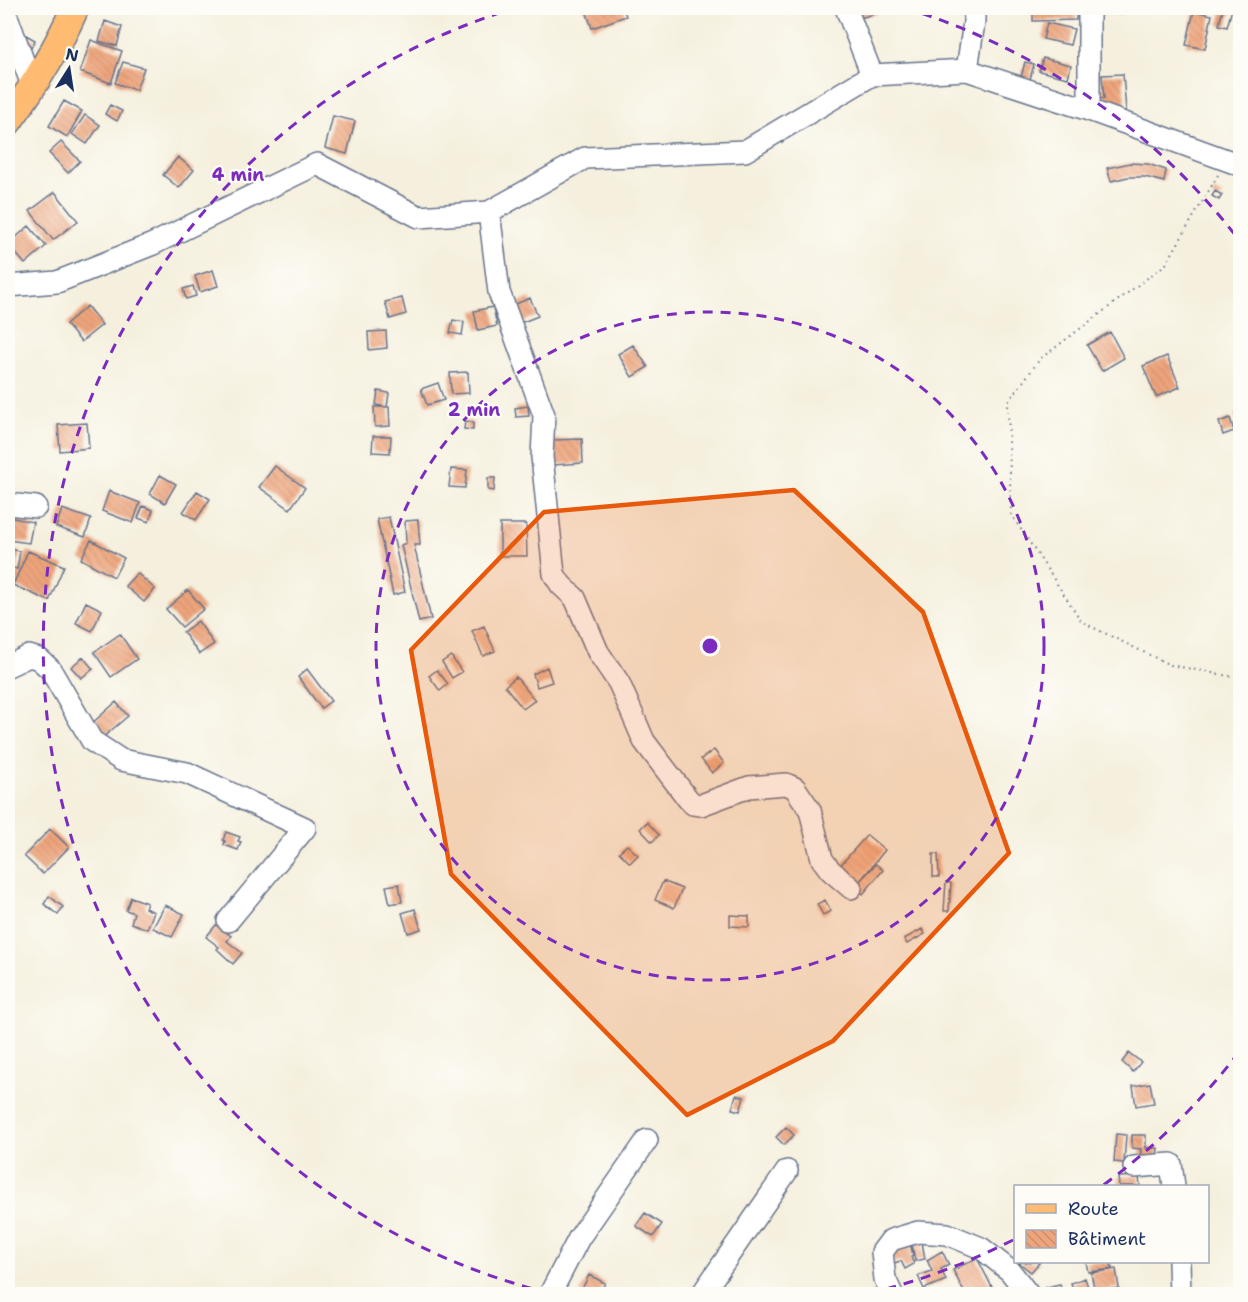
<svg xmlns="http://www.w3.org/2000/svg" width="1248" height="1302" font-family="'Shantell Sans',sans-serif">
<defs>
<pattern id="building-back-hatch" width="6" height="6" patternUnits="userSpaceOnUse" patternTransform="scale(1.5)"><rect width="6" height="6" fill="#efa57b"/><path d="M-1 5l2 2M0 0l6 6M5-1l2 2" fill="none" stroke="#cc8e6d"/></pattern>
</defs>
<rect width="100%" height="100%" fill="#fdfcf7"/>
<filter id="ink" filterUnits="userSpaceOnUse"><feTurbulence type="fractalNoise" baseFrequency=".0167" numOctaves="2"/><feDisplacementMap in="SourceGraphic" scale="12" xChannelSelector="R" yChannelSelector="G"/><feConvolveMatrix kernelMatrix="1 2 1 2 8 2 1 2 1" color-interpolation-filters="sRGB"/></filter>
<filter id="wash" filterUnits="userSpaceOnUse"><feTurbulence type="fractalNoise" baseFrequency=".008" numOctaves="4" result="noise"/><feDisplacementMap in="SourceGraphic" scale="24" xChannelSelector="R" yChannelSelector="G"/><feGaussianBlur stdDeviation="1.35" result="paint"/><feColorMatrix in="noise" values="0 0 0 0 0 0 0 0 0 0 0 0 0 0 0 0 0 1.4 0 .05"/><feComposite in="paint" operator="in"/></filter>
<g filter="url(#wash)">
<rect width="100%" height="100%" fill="#f5f0de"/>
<g id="blocks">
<!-- building -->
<path fill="url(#building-back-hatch)" d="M 585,8 L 623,8 L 626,16 L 592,28 Z
M 852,8 L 879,8 L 881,12 L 856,19 Z
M 1033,8 L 1076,8 L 1076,20 L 1033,21 Z
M 1098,8 L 1122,8 L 1122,14 L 1098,14 Z
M 1223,8 L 1232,9 L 1227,27 L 1219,25 Z
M 1194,11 L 1212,15 L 1205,49 L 1186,45 Z
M 105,21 L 122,27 L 117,46 L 99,41 Z
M 1047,23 L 1074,29 L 1070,45 L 1043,39 Z
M 26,35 L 35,40 L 28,54 L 19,50 Z
M 91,40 L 122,51 L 111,83 L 80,72 Z
M 1043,58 L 1071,65 L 1068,78 L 1039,71 Z
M 123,62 L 144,68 L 136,90 L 115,83 Z
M 1025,62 L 1034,64 L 1029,83 L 1020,81 Z
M 1123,74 L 1126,111 L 1100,109 L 1100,98 L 1104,99 L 1102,75 Z
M 64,101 L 82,111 L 67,137 L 49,126 Z
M 110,105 L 122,111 L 117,121 L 105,114 Z
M 85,115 L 100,125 L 87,144 L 72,134 Z
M 333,116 L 355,121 L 347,154 L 325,148 Z
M 61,142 L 80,161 L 68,173 L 49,153 Z
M 178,157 L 194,170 L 179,188 L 163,175 Z
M 1130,163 L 1148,164 L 1166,170 L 1164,182 L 1145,177 L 1128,177 L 1111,181 L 1107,168 Z
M 1215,191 L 1222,195 L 1219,200 L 1212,196 Z
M 55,192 L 78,221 L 53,240 L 30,211 Z
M 29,226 L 46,246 L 25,264 L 8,244 Z
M 213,270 L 218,286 L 200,292 L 195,276 Z
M 193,286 L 196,296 L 186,299 L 183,289 Z
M 402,298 L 406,314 L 390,319 L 385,302 Z
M 530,298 L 538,316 L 518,324 L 511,306 Z
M 87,306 L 102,325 L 81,342 L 66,324 Z
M 493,307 L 497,326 L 478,330 L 474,311 Z
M 453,320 L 464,322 L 462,335 L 450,333 Z
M 386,331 L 387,348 L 369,350 L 368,332 Z
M 1110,332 L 1124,358 L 1102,371 L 1087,345 Z
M 633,345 L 648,367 L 632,377 L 618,354 Z
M 1167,356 L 1180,387 L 1156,397 L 1143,366 Z
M 468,372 L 469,393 L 451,394 L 450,373 Z
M 438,383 L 444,400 L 427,405 L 421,389 Z
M 378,391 L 389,393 L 387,407 L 389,407 L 390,426 L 375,427 L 374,407 L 386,407 L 376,405 Z
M 528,406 L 529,416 L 516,417 L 515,408 Z
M 1240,412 L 1240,420 L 1238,421 L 1235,414 Z
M 1230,418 L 1234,431 L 1223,435 L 1219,422 Z
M 465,421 L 473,422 L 473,430 L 464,429 Z
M 87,423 L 89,448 L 60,451 L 58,425 Z
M 373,436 L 391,436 L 390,453 L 372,452 Z
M 582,439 L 583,463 L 553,465 L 552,440 Z
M 275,466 L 305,488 L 290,509 L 259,487 Z
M 451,469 L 467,470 L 465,488 L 449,487 Z
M 160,475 L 176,484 L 165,503 L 150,494 Z
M 488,478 L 495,478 L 494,491 L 488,490 Z
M 109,491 L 140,503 L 133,523 L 102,511 Z
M 197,491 L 210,499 L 196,520 L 183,512 Z
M 143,506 L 153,510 L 149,522 L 138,518 Z
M 62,509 L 91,519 L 85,537 L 56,527 Z
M 8,517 L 33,522 L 29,543 L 8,540 Z
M 389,517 L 405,592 L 393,595 L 377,519 Z
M 418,520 L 420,545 L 414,545 L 431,619 L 419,622 L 401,545 L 406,543 L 405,521 Z
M 500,524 L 526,524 L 527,556 L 500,556 Z
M 91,540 L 124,558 L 114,577 L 81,559 Z
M 8,549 L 20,551 L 17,569 L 8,567 Z
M 28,551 L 64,566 L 49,601 L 13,585 Z
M 137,573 L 155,589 L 144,602 L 125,586 Z
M 188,590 L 204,609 L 182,627 L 166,609 Z
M 86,602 L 102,610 L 92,631 L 76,623 Z
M 198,621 L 214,644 L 199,654 L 183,632 Z
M 484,626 L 495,651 L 483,656 L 472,631 Z
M 120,634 L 137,659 L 111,677 L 94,652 Z
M 451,656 L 462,672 L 452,678 L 442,662 Z
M 83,657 L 93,669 L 81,678 L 71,667 Z
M 547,667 L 552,682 L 537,687 L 533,674 Z
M 307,669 L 331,701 L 321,708 L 298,677 Z
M 437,670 L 448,684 L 440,691 L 429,676 Z
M 516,677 L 535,700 L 523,709 L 505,686 Z
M 116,702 L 128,716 L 101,739 L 89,726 Z
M 714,750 L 724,763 L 712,773 L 701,759 Z
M 647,822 L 659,835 L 652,842 L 640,829 Z
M 50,829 L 69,847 L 43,874 L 24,856 Z
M 226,832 L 240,837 L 238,841 L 241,842 L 238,850 L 224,845 L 225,841 L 223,840 Z
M 867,835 L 885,850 L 860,881 L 876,864 L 883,870 L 863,894 L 837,869 Z
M 627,845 L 638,855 L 630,863 L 619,852 Z
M 933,854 L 938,854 L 939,877 L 933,877 Z
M 663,881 L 682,889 L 674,908 L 655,900 Z
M 946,882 L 951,883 L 949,911 L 944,911 Z
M 399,884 L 402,902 L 390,904 L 386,886 Z
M 49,896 L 63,907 L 58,915 L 44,904 Z
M 131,897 L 147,903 L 145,908 L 154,912 L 147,929 L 131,923 L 134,913 L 126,910 Z
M 825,900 L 831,911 L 823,915 L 817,904 Z
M 165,905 L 184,914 L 172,937 L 153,928 Z
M 415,909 L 421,929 L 408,933 L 402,913 Z
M 730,915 L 749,916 L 749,927 L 730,926 Z
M 216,925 L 231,936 L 227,941 L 242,953 L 233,964 L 217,949 L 219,947 L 206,937 Z
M 922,929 L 925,934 L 907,944 L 904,939 Z
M 1129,1053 L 1141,1062 L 1133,1072 L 1122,1062 Z
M 1150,1083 L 1154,1103 L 1136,1106 L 1133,1086 Z
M 736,1095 L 744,1097 L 740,1111 L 732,1109 Z
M 786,1127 L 794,1135 L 784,1145 L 776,1137 Z
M 1116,1134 L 1126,1135 L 1124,1163 L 1114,1162 Z
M 1132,1135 L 1146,1135 L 1146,1148 L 1158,1148 L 1157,1160 L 1140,1158 L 1141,1149 L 1132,1148 Z
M 1139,1176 L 1140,1186 L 1119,1186 L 1118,1177 Z
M 645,1213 L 662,1224 L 653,1237 L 636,1226 Z
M 910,1242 L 913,1256 L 911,1257 L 914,1264 L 905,1269 L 901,1261 L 894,1263 L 888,1248 Z
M 922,1242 L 925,1259 L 915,1261 L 912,1244 Z
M 942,1251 L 949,1265 L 941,1269 L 946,1280 L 924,1289 L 918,1276 L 932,1271 L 927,1260 Z
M 977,1258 L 995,1293 L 993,1294 L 965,1294 L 953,1270 Z
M 1018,1262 L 1040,1262 L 1031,1272 Z
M 1086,1262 L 1111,1262 L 1112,1269 L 1088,1272 Z
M 1116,1269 L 1119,1288 L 1095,1292 L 1091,1273 Z
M 589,1275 L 605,1283 L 599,1294 L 580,1293 Z
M 1085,1278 L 1088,1287 L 1074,1292 L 1071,1283 Z
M 1060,1284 L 1062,1294 L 1047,1294 L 1046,1287 Z"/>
</g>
</g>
<g filter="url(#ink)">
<use href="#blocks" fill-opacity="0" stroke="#67738b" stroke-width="1.5"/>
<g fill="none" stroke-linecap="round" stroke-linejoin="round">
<defs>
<path id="minor" d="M 846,8 L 872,75
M 8,19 L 33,88
M 967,70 L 974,22 L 974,8
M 1089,110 L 1089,8
M 489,212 L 499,292 L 544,415 L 542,457 L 554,574 L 561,585 L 575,598 L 598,652 L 619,683 L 644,741 L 688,799 L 693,804 L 701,805 L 749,787 L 786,784 L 795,788 L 810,810 L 822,859 L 830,870 L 851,888
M 8,286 L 57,282 L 153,244 L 317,164 L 419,217 L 489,212 L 585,158 L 745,151 L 872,75 L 967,70 L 1089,110 L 1240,165
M 8,504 L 36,507
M 8,666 L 29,656 L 39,659 L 50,669 L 92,741 L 121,760 L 187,773 L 305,828 L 228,921
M 1134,1167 L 1171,1164 L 1174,1186
M 1179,1262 L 1180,1294
M 550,1294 L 579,1238 L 647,1140
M 702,1294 L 787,1171
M 892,1294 L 885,1279 L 882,1252 L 891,1240 L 918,1232 L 947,1234 L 981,1248 L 1010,1271 L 1028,1294"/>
<path id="major" d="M 8,122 C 34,86 57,49 75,8"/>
</defs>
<!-- minor casing -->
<use href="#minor" stroke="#67738b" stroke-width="24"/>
<!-- major casing -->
<use href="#major" stroke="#67738b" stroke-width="30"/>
<!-- path -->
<path stroke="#67738b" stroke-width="2" stroke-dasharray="1.5 4.5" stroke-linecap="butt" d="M 1218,175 L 1166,264 L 1040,359 L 1008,402 L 1011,514 L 1082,622 L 1170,665 L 1240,678"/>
<!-- minor -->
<use href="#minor" stroke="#fff" stroke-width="21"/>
<!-- major -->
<use href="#major" stroke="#ffbb71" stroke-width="27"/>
</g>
</g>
<!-- marked area -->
<path fill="#e8590c" fill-opacity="0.2" stroke="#e8590c" stroke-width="4.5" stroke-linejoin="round" d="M 794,490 L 923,612 L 1009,853 L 833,1041 L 687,1115 L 451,874 L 411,650 L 544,512 Z"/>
<!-- distance rings -->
<g fill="none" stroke="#7b2cbf" stroke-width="3" stroke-dasharray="10 8">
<circle cx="710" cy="646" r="334"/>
<path d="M1239 1052A667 667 0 0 1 1102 1186M1013 1240A667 667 0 0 1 871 1293M549 1293A667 667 0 0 1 515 8M905 8A667 667 0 0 1 1239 240"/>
</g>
<circle cx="710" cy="646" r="9" fill="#7b2cbf" stroke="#fdfcf7" stroke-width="3"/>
<g font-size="18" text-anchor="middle" font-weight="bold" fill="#7b2cbf" stroke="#fdfcf7" stroke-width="4.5" stroke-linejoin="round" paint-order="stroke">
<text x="238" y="181">4 min</text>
<text x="474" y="416">2 min</text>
</g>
<!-- margin -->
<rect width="1248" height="1302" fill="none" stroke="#fdfcf7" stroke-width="30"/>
<!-- legend -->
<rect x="1014" y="1185" width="195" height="78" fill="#fdfcf7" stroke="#a3aaba" stroke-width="1.5"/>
<rect x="1026" y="1204" width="30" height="9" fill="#ffbb71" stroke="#a3aaba" stroke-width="1.5"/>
<text x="1068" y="1215" font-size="18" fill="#1b2f5e">Route</text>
<rect x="1026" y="1230" width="30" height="18" fill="url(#building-back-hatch)" stroke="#a3aaba" stroke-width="1.5"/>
<text x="1068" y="1245" font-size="18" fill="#1b2f5e">Bâtiment</text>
<!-- north arrow -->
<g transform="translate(69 69) rotate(12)" stroke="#fdfcf7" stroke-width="4.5" paint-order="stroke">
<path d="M0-4.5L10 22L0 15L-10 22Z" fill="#1b2f5e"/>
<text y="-9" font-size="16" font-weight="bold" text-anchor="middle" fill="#1b2f5e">N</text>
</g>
</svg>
